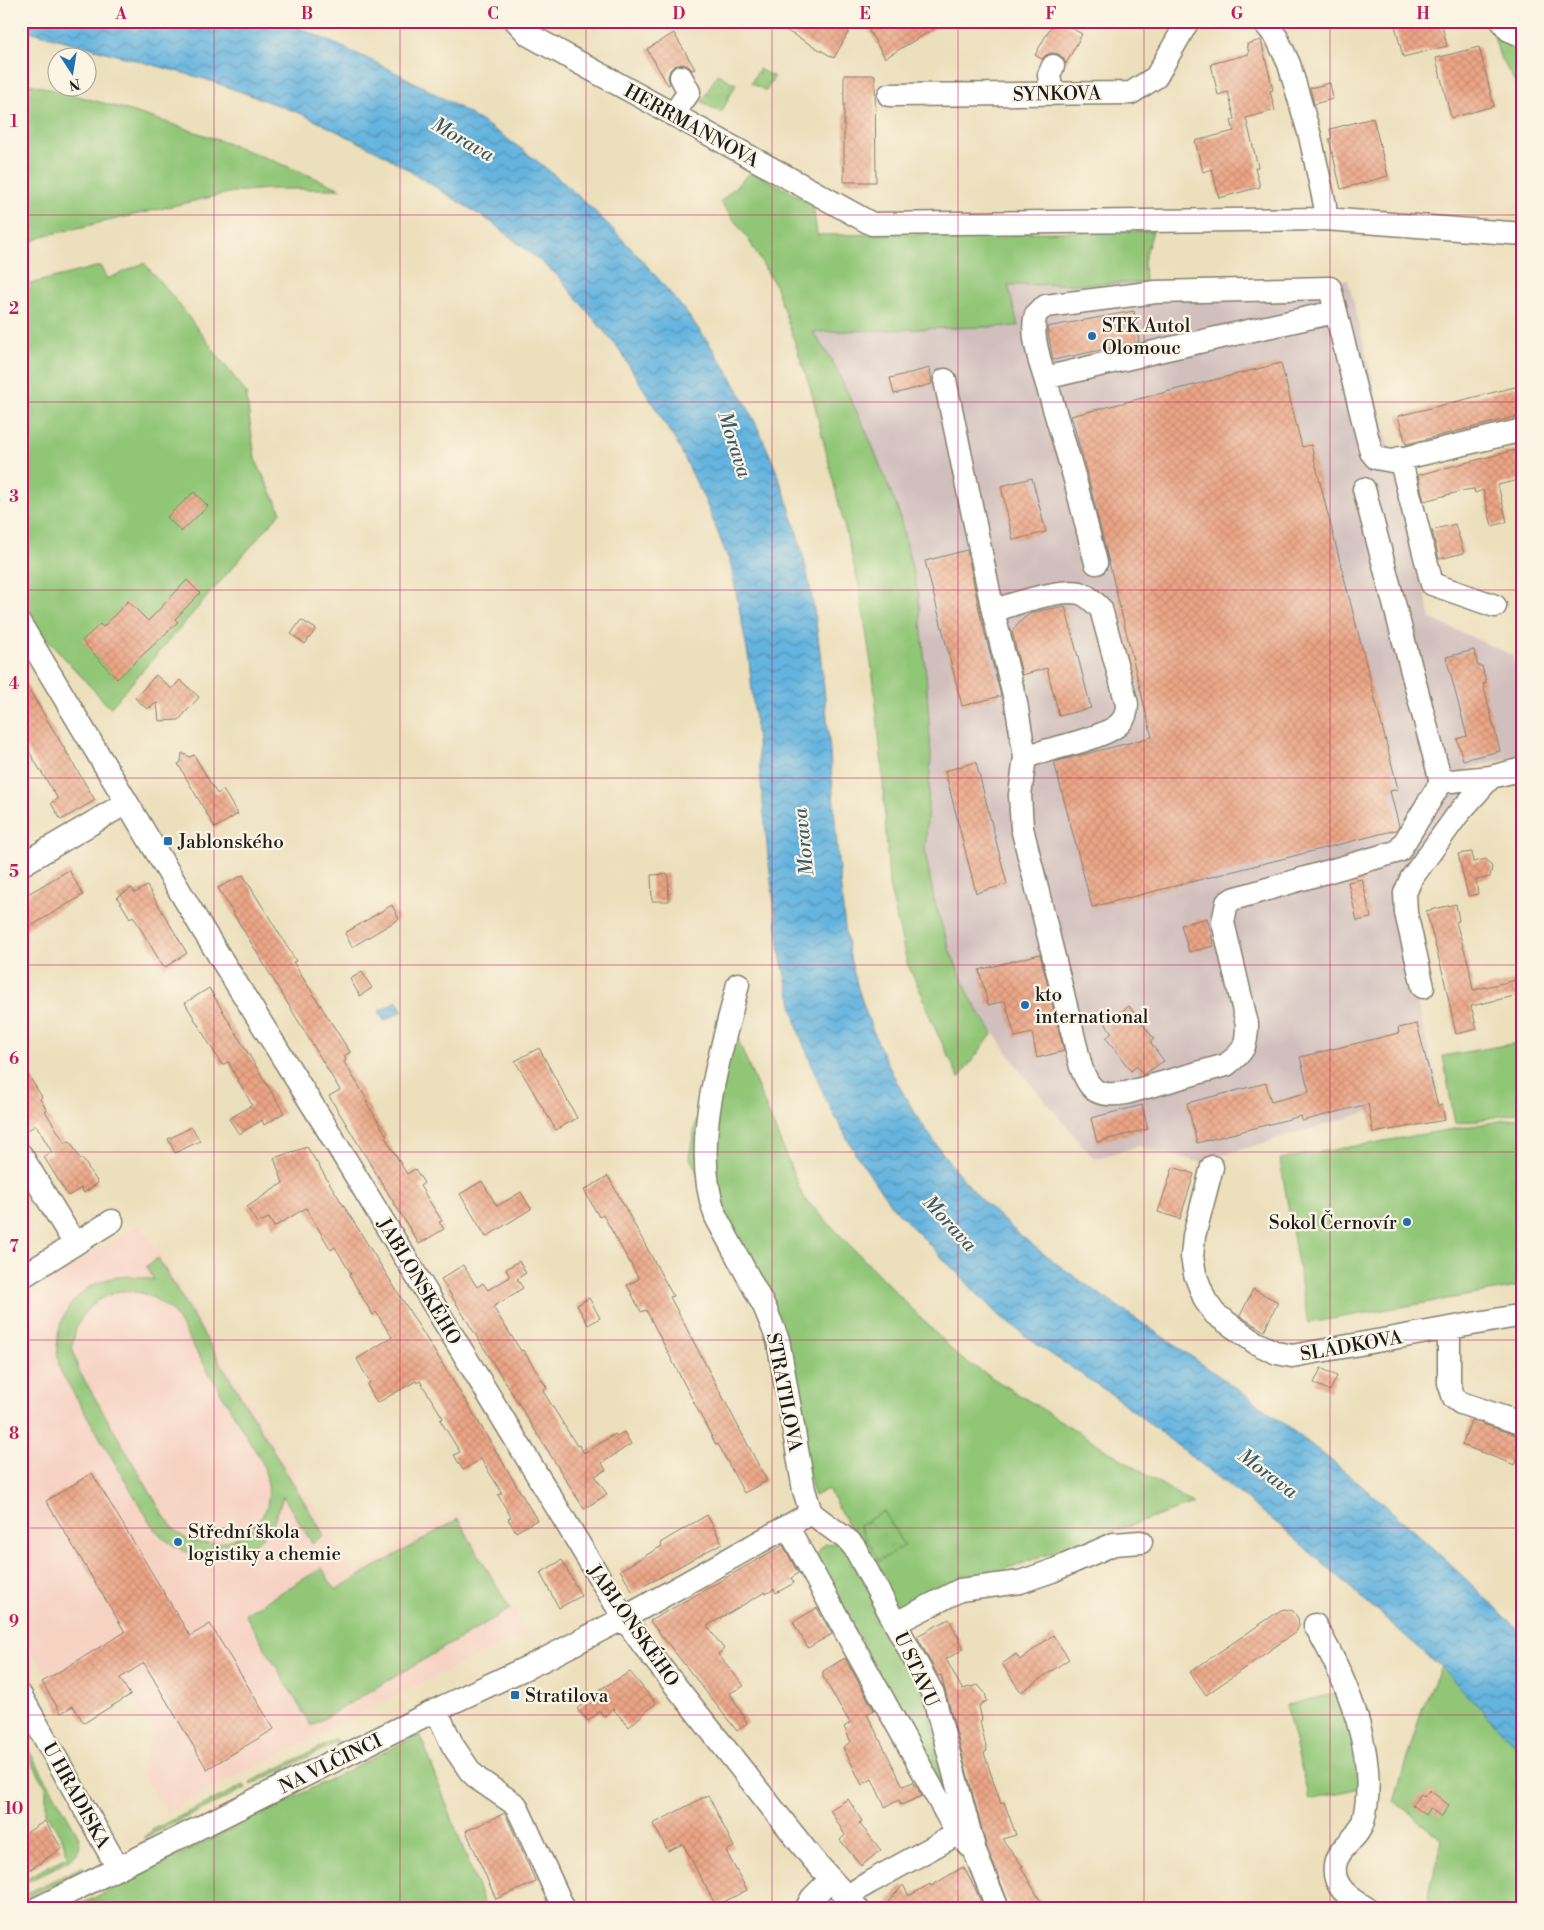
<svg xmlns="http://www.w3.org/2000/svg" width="1544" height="1930" font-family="'Libre Bodoni',serif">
<defs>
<pattern id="park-crowns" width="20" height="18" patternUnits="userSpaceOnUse" patternTransform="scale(1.25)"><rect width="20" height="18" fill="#91c677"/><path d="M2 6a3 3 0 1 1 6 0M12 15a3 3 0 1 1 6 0" fill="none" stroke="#7caa66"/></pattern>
<pattern id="water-waves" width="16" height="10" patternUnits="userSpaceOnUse" patternTransform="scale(1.25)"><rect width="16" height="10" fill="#65b4df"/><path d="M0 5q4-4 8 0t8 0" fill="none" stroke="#5292b4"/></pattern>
<pattern id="building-cross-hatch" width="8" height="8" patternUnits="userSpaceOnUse" patternTransform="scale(1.25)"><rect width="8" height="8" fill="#eba586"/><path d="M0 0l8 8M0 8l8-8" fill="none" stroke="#c98d73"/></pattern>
</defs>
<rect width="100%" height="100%" fill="#fcf5e5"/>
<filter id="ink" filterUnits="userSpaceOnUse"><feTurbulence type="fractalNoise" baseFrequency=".02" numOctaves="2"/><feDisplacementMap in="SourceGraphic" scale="10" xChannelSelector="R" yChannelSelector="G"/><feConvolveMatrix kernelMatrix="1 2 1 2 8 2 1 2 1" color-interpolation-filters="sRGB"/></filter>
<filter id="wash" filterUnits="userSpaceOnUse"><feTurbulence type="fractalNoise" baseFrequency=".0096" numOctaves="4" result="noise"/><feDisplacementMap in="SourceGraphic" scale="20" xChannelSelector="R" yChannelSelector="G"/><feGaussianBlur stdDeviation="1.12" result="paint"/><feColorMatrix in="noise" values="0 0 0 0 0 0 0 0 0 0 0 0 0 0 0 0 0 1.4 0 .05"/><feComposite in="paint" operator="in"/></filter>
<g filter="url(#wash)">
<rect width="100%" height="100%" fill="#ecdfbc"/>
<!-- built -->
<path fill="#f6d2c3" d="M 141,1223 L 355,1574 L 458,1510 L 527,1633 L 432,1678 L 165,1812 L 141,1772 L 152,1732 L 120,1679 L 61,1713 L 42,1682 L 48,1678 L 21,1634 L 21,1297 Z"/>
<!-- industrial -->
<path fill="#d1bfbd" d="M 1348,280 L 1431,619 L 1512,655 L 1523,695 L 1523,754 L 1468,768 L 1473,792 L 1406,873 L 1393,898 L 1438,1091 L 1199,1162 L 1138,1146 L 1094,1159 L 1022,1073 L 972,1001 L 939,922 L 925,851 L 931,757 L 813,331 L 1018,326 L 1007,285 Z"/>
<!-- green -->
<path fill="#91c677" stroke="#56714a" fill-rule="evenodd" d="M 1492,29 L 1523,48 L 1523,95 L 1500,57 Z
M 21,82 C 131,107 238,144 341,189 L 268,189 L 233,192 L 47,235 L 21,246 Z
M 752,171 L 813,204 L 817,235 L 1153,231 L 1144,261 L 1145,283 L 1008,285 L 1018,326 L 813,332 L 831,359 L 867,433 L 898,510 L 918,593 L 926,674 L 931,757 L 925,851 L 934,900 L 950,951 L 972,1001 L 993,1033 L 959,1078 L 932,1022 L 923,997 L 907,963 L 889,885 L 882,766 L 873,676 L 859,586 L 811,390 L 776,287 L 747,237 L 720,202 Z
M 144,263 L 178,303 L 246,393 L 255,459 L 281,512 L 110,708 L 39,630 L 21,601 L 21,286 L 100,266 L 107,279 Z
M 722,1001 L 803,1197 L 959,1357 L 1193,1504 L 962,1584 L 902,1611 L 892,1605 L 828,1489 L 814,1496 L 776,1334 L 689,1156 Z
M 1523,1042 L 1523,1112 L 1455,1124 L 1443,1056 Z
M 1523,1117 L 1523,1286 L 1308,1323 L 1280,1159 Z
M 158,1258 L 324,1535 L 312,1543 L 283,1496 C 280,1506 276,1519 270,1528 C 240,1570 179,1564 151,1524 L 61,1372 C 43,1310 94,1262 154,1280 L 146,1266 ZM 119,1291 C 146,1291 152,1296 173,1312 L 262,1462 C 267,1477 272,1495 265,1511 C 252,1540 204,1555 178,1533 C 173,1528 168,1521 164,1516 L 78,1369 L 72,1346 L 76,1328 L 85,1312 L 98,1300 Z
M 458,1519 L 510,1609 L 311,1726 L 245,1614 L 322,1568 L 335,1590 Z
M 837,1543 L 844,1547 L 925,1690 L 951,1806 L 816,1560 L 820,1549 L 825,1544 Z
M 1441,1667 L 1523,1753 L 1523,1909 L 1425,1909 L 1442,1839 L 1394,1801 L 1422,1709 Z
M 1341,1692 L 1363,1787 L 1309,1800 L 1286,1705 Z
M 420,1734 L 486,1909 L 72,1909 Z
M 21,1737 L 76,1831 C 88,1855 68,1861 50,1870 C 40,1875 31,1880 21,1885 L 21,1881 L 68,1856 L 62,1838 L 46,1814 L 46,1786 L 21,1746 Z
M 337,1739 L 338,1742 L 251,1785 L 250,1782 Z
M 244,1785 L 246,1788 L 144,1838 L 152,1830 Z
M 83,1866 L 75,1874 L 21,1900 L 21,1896 Z"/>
<!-- park -->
<path fill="url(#park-crowns)" stroke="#56714a" d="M 759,69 L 774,77 L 766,91 L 751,83 Z
M 717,74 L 736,84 L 721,113 L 702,102 Z
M 884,1511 L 904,1546 L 879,1561 L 859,1526 Z"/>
<!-- water -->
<path fill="url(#water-waves)" stroke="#40687e" d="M 21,21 L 282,21 C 365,55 448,95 520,148 C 573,187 619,233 661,282 C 689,315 716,350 737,388 C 765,437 787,493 801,548 C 814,597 820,648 825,698 C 831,755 834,813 839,871 C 842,899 844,929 850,957 C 862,1012 886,1068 917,1116 C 936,1146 958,1175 983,1201 C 1026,1245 1079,1280 1129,1314 C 1180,1348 1230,1383 1279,1420 C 1366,1485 1446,1558 1523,1635 L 1523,1753 L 1441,1667 L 1278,1524 L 1114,1396 L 1039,1346 L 996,1313 L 891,1205 L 857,1156 L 826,1100 L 799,1033 L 781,959 L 768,855 L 749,660 L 731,566 L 705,500 L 678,445 L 619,349 L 556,274 L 494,224 L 381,153 L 302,114 L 205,79 L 21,29 Z
M 397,1001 L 403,1011 L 384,1021 L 379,1011 Z"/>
<g id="blocks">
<!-- building -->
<path fill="url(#building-cross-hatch)" d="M 770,21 L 833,21 L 849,31 L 834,58 Z
M 886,21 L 947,21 L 885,58 L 869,31 Z
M 1054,21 L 1059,21 L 1082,34 L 1066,64 L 1063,58 L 1058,54 L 1051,53 L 1046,55 L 1042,59 L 1035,55 Z
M 1394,21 L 1441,21 L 1447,46 L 1403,57 Z
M 674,33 L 695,69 L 692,70 L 688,66 L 682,64 L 674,66 L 670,70 L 668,77 L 670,84 L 668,85 L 647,49 Z
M 1261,40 L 1273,90 L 1270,91 L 1275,110 L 1246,118 L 1258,167 L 1255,168 L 1260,187 L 1219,198 L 1212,169 L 1203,172 L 1195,141 L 1234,131 L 1231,121 L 1235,119 L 1228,92 L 1218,95 L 1211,64 L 1249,54 L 1247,44 Z
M 1479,47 L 1494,106 L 1451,118 L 1436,58 Z
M 844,75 L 875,75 L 876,182 L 844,182 Z
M 1330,83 L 1333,99 L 1314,104 L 1310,88 Z
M 1373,118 L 1388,176 L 1341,189 L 1329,139 L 1332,138 L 1330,129 Z
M 1134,311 L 1139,342 L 1053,360 L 1047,327 Z
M 1281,363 L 1302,447 L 1311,445 L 1324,499 L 1398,789 L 1390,791 L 1399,826 L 1396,830 L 1092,907 L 1054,762 L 1152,737 L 1087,473 L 1071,416 Z
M 930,368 L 932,384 L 894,394 L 890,378 Z
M 1523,385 L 1523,415 L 1406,444 L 1398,416 Z
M 1523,448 L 1523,479 L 1498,485 L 1507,522 L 1492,526 L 1483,490 L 1475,493 L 1474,489 L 1466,490 L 1424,501 L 1418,475 Z
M 1032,478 L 1046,532 L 1013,540 L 1001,486 Z
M 194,492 L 208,506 L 181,532 L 167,517 Z
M 1455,524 L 1464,553 L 1439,559 L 1432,530 Z
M 967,550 L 980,614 L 1001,696 L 962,706 L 925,561 Z
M 187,580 L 200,593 L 175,619 L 178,622 L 117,679 L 82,641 L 100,624 L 103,627 L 128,601 L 148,621 Z
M 1065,606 L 1091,708 L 1059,716 L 1047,668 L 1022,675 L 1012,631 L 1024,618 L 1033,612 Z
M 301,620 L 316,629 L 305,644 L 291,634 Z
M 1474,650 L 1478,666 L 1482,666 L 1486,683 L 1483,684 L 1500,751 L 1463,760 L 1457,739 L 1467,736 L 1446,657 Z
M 156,675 L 172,689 L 180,680 L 199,697 L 179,720 L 159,721 L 157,703 L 147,709 L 135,698 Z
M 21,676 L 95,800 L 61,820 L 51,803 L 58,799 L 21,739 Z
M 182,753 L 190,757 L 194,755 L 217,794 L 223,790 L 238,814 L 215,828 L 178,764 L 181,762 Z
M 976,762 L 1007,884 L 976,893 L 945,771 Z
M 1472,852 L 1473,862 L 1486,859 L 1492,867 L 1490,877 L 1476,880 L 1478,894 L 1468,896 L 1458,854 Z
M 69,870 L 83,895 L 21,932 L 21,898 Z
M 668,874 L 669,901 L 652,901 L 651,875 Z
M 243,875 L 296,961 L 293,962 L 350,1052 L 344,1056 L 346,1060 L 344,1062 L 368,1101 L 366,1102 L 387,1136 L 385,1137 L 407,1174 L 415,1169 L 424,1183 L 420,1186 L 442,1221 L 439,1222 L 444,1229 L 419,1244 L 329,1096 L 340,1090 L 218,888 Z
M 1362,879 L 1371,918 L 1357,921 L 1348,882 Z
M 147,886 L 187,953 L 164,968 L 133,916 L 130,918 L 117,897 L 132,888 L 135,893 Z
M 1456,904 L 1459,921 L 1456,922 L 1469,966 L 1473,990 L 1516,980 L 1519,995 L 1471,1006 L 1477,1029 L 1456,1034 L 1443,974 L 1426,911 Z
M 392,905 L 399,919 L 352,947 L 345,933 Z
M 1207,918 L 1214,946 L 1189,952 L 1181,925 Z
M 1040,954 L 1064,1051 L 1037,1058 L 1032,1033 L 1015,1037 L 1005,1001 L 988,1005 L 979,970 Z
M 362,972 L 372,988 L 360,996 L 350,979 Z
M 209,988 L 284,1113 L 264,1125 L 262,1120 L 239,1134 L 229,1119 L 252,1105 L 228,1062 L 222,1065 L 185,1003 Z
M 1129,1006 L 1154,1039 L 1150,1042 L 1164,1061 L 1143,1075 L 1137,1066 L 1131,1071 L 1106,1038 L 1112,1033 L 1105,1023 Z
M 1417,1024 L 1438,1106 L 1442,1105 L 1445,1120 L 1373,1133 L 1368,1104 L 1302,1121 L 1301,1116 L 1197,1143 L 1187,1103 L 1266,1083 L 1271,1102 L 1309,1092 L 1300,1057 L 1399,1033 L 1398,1028 Z
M 539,1048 L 577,1118 L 556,1130 L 515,1061 Z
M 21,1063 L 42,1097 L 40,1099 L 47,1110 L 45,1111 L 65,1143 L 70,1141 L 80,1159 L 82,1158 L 98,1183 L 84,1193 L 81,1188 L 68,1196 L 44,1157 L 52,1152 L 36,1125 L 28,1130 L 21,1120 Z
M 1142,1105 L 1148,1129 L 1097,1142 L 1091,1118 Z
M 192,1127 L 200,1141 L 175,1153 L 168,1139 Z
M 307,1147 L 478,1421 L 537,1520 L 516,1532 L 508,1519 L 511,1517 L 498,1495 L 502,1493 L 481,1459 L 463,1470 L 454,1455 L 460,1452 L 440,1420 L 443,1418 L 420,1381 L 417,1383 L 416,1381 L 377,1403 L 367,1385 L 370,1383 L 357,1359 L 392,1337 L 376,1312 L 373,1315 L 349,1275 L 351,1274 L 335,1247 L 331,1250 L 306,1208 L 274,1227 L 269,1218 L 257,1223 L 247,1207 L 283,1183 L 274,1158 Z
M 1173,1167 L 1194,1174 L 1180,1219 L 1158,1212 Z
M 608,1176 L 673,1296 L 670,1297 L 767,1481 L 744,1493 L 718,1444 L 716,1445 L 646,1310 L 641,1312 L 627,1285 L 639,1279 L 603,1215 L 599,1217 L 584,1190 Z
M 482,1181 L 497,1206 L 521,1192 L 531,1209 L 486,1237 L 460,1194 Z
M 519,1261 L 526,1273 L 517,1279 L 523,1288 L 493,1307 L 521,1351 L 523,1350 L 547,1388 L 543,1391 L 577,1446 L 579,1445 L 584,1453 L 615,1434 L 617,1436 L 624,1432 L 631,1444 L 602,1463 L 606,1470 L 595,1476 L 607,1494 L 584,1509 L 441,1279 L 463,1265 L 477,1287 L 483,1283 L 488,1290 L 510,1277 L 506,1269 Z
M 1253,1289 L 1278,1302 L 1264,1331 L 1240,1316 Z
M 589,1298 L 600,1318 L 588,1325 L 577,1305 Z
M 1321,1368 L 1337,1376 L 1330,1391 L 1314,1383 Z
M 1471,1420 L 1523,1437 L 1523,1462 L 1517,1461 L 1515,1465 L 1462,1445 Z
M 92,1473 L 190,1636 L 210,1624 L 274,1729 L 207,1769 L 144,1663 L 120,1678 L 130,1695 L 84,1723 L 73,1706 L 61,1713 L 42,1682 L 125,1632 L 46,1501 Z
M 707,1515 L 722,1543 L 633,1592 L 620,1570 L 662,1546 L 660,1543 Z
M 783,1545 L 798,1573 L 791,1578 L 794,1583 L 776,1593 L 774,1589 L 766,1594 L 765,1592 L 707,1626 L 724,1649 L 718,1654 L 744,1686 L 730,1693 L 747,1723 L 737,1731 L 650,1621 Z
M 562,1560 L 581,1596 L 559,1608 L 540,1573 Z
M 817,1608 L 832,1634 L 808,1648 L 793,1622 Z
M 1285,1609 L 1293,1611 L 1298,1618 L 1299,1626 L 1296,1632 L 1206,1695 L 1190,1672 L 1281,1610 Z
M 949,1619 L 964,1649 L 946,1659 L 962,1689 L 978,1685 L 985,1693 L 987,1701 L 979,1706 L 982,1720 L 980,1721 L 987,1751 L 984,1753 L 1001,1804 L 1004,1802 L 1016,1835 L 1002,1839 L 1023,1866 L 1021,1867 L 1045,1909 L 1011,1909 L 987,1848 L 941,1675 L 938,1676 L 917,1636 Z
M 1053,1635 L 1069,1659 L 1021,1692 L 1002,1664 L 1016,1654 L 1020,1660 Z
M 845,1658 L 874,1710 L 867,1714 L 903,1786 L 913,1782 L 922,1796 L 901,1805 L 899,1800 L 885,1807 L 872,1779 L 862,1785 L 843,1747 L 851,1742 L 844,1727 L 850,1723 L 823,1677 L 823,1671 Z
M 630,1672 L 656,1703 L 629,1727 L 613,1709 L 604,1717 L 600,1711 L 588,1721 L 577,1709 L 602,1688 Z
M 1429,1790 L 1449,1805 L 1441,1817 L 1430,1808 L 1425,1815 L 1412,1805 L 1421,1794 L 1424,1797 Z
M 708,1795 L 734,1847 L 726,1851 L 747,1890 L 716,1906 L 683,1844 L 668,1851 L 653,1824 Z
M 848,1799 L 862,1821 L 859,1823 L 881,1850 L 861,1866 L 840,1840 L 845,1835 L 830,1810 Z
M 505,1813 L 536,1882 L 496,1899 L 466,1831 Z
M 45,1821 L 62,1849 L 21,1875 L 21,1836 Z
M 963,1867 L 974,1886 L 984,1909 L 882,1909 L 903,1885 L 909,1896 L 930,1884 L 931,1886 Z"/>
</g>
</g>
<g filter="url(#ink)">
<use href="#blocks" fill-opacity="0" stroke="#847e6c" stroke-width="1"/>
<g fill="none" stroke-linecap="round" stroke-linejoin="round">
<defs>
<path id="minor" d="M 516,21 L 529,35 L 872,224 L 1325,219 L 1523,234
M 1263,21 L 1277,38 L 1289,64 L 1310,136 L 1325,205 L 1325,219
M 1502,21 L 1509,30 L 1523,36
M 1052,94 L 1049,75 L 1053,66
M 889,95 L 1131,93 L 1156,77 L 1188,21
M 673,115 L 689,92 L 681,77
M 1335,312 L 1167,349 L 1045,378 C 1040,364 1029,327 1037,313 C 1039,310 1043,308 1046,306 L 1156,292 L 1330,288 L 1371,452 L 1376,458 L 1392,461 L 1523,430
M 1045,378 L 1074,476 L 1096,563
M 945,380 L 993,611
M 1400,458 L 1432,584 L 1495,606
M 1364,489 L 1441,782 L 1491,777 L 1523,769
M 21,625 L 203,930 L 323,1122 L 624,1618 L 644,1646 L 812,1858 L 858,1909
M 1025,757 L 1016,703 L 993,611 C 1013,604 1060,588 1080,593 C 1089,596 1095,603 1101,609 L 1127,704 C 1127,711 1126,717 1121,722 C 1109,738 1047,749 1025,757 L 1020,795 L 1022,828 L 1081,1067 C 1090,1093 1099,1097 1126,1093 L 1226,1065 C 1244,1052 1247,1046 1247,1024 L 1223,922 L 1227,903 L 1233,899 L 1399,851 L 1441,782
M 21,865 L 126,803
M 738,984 C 721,1056 689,1144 716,1217 L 765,1308 L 778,1340 L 804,1490 L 811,1513
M 1423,987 L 1406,913 L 1405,893 L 1411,879 L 1458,814 L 1491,777
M 21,1155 L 75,1244
M 1212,1167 L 1194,1236 L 1192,1257 L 1195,1274 L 1205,1300 L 1215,1314 L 1256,1343 L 1277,1353 L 1292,1356 L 1523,1315
M 25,1275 L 112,1221
M 1449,1329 L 1449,1383 L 1454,1398 L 1461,1403 L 1523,1424
M 811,1513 L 849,1541 L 855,1548 L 933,1694 L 975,1852 L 998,1909
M 787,1526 L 952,1824 L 968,1845
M 896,1623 L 960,1590 L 1020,1582 L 1052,1571 L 1114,1544 L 1141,1542
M 1315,1625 C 1347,1680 1380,1758 1363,1822 C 1358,1839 1337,1848 1335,1866 C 1332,1888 1352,1899 1368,1909
M 21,1696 L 118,1868
M 436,1710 L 453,1746 L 470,1771 L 478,1779 L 516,1805 L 564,1909
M 848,1899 L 857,1890 L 870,1882 L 959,1833
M 36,1909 L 436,1710 L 543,1660 L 624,1618 L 811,1513
M 806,1909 L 812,1898 L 830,1880"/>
</defs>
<!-- minor casing -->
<use href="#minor" stroke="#847e6c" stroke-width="25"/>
<!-- minor -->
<use href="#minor" stroke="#fff" stroke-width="22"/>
</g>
</g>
<!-- grid -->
<path fill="none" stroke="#c2185b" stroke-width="1" stroke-opacity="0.55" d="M 214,21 L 214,1909M 400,21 L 400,1909M 586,21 L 586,1909M 772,21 L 772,1909M 958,21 L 958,1909M 1144,21 L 1144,1909M 1330,21 L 1330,1909M 21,215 L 1523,215M 21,402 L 1523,402M 21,590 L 1523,590M 21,778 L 1523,778M 21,965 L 1523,965M 21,1152 L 1523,1152M 21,1340 L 1523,1340M 21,1528 L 1523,1528M 21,1715 L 1523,1715"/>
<!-- markers -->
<g fill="#1f6fb2" stroke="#fcf5e5" stroke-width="2">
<circle cx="1092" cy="336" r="5"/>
<rect x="163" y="836" width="10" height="10" rx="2.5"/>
<circle cx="1025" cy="1005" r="5"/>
<circle cx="1407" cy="1222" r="5"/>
<circle cx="178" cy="1542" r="5"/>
<rect x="510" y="1690" width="10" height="10" rx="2.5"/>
</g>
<g text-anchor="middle" stroke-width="4.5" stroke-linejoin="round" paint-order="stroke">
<!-- street labels -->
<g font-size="19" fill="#1c1c1c" stroke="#fcf5e5">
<text transform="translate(1057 93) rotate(-1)" y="7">SYNKOVA</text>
<text transform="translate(692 125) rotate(29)" y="7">HERRMANNOVA</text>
<text transform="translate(420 1281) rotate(59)" y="7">JABLONSKÉHO</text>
<text transform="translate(1351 1345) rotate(-10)" y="7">SLÁDKOVA</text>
<text transform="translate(785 1392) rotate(79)" y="7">STRATILOVA</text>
<text transform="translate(634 1625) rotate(55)" y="7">JABLONSKÉHO</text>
<text transform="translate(917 1669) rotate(65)" y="7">U STAVU</text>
<text transform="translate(330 1763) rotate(-26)" y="7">NA VLČINCI</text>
<text transform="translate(77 1795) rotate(61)" y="7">U HRADISKA</text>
</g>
<!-- poi labels -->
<g font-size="19" fill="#1c1c1c" stroke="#fcf5e5" text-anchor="start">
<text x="1102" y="332">STK Autol<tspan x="1102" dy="22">Olomouc</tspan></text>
<text x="178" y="848">Jablonského</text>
<text x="1035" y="1001">kto<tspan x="1035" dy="22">international</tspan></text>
<text x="1397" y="1229" text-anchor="end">Sokol Černovír</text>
<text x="188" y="1538">Střední škola<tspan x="188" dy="22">logistiky a chemie</tspan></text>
<text x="525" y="1702">Stratilova</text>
</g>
<!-- water labels -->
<g font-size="20" font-style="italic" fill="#39596a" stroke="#fcf5e5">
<text transform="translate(463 139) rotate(30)" y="7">Morava</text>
<text transform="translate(735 444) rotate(72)" y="7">Morava</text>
<text transform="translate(803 842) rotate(-96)" y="7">Morava</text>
<text transform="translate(950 1223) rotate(47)" y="7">Morava</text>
<text transform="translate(1268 1473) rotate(37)" y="7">Morava</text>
</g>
</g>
<!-- margin -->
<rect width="1544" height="1930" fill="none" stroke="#fcf5e5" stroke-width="55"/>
<!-- north arrow -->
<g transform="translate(72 72) rotate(168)"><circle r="24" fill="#fcf5e5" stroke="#a29e95"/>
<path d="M0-4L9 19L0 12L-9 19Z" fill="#1f6fb2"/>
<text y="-8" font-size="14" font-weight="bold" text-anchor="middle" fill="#1c1c1c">N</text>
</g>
<rect x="28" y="28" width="1488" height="1874" fill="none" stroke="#c2185b" stroke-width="2"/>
<g font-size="16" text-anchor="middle" font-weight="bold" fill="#c2185b">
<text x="121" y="19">A</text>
<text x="307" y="19">B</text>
<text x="493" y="19">C</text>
<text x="679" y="19">D</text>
<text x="865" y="19">E</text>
<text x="1051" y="19">F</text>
<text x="1237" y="19">G</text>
<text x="1423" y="19">H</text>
<text x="14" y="127">1</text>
<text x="14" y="314">2</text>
<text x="14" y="502">3</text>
<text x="14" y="689">4</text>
<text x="14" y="877">5</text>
<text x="14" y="1064">6</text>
<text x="14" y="1252">7</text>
<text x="14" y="1439">8</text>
<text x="14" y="1627">9</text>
<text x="14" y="1814">10</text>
</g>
</svg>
